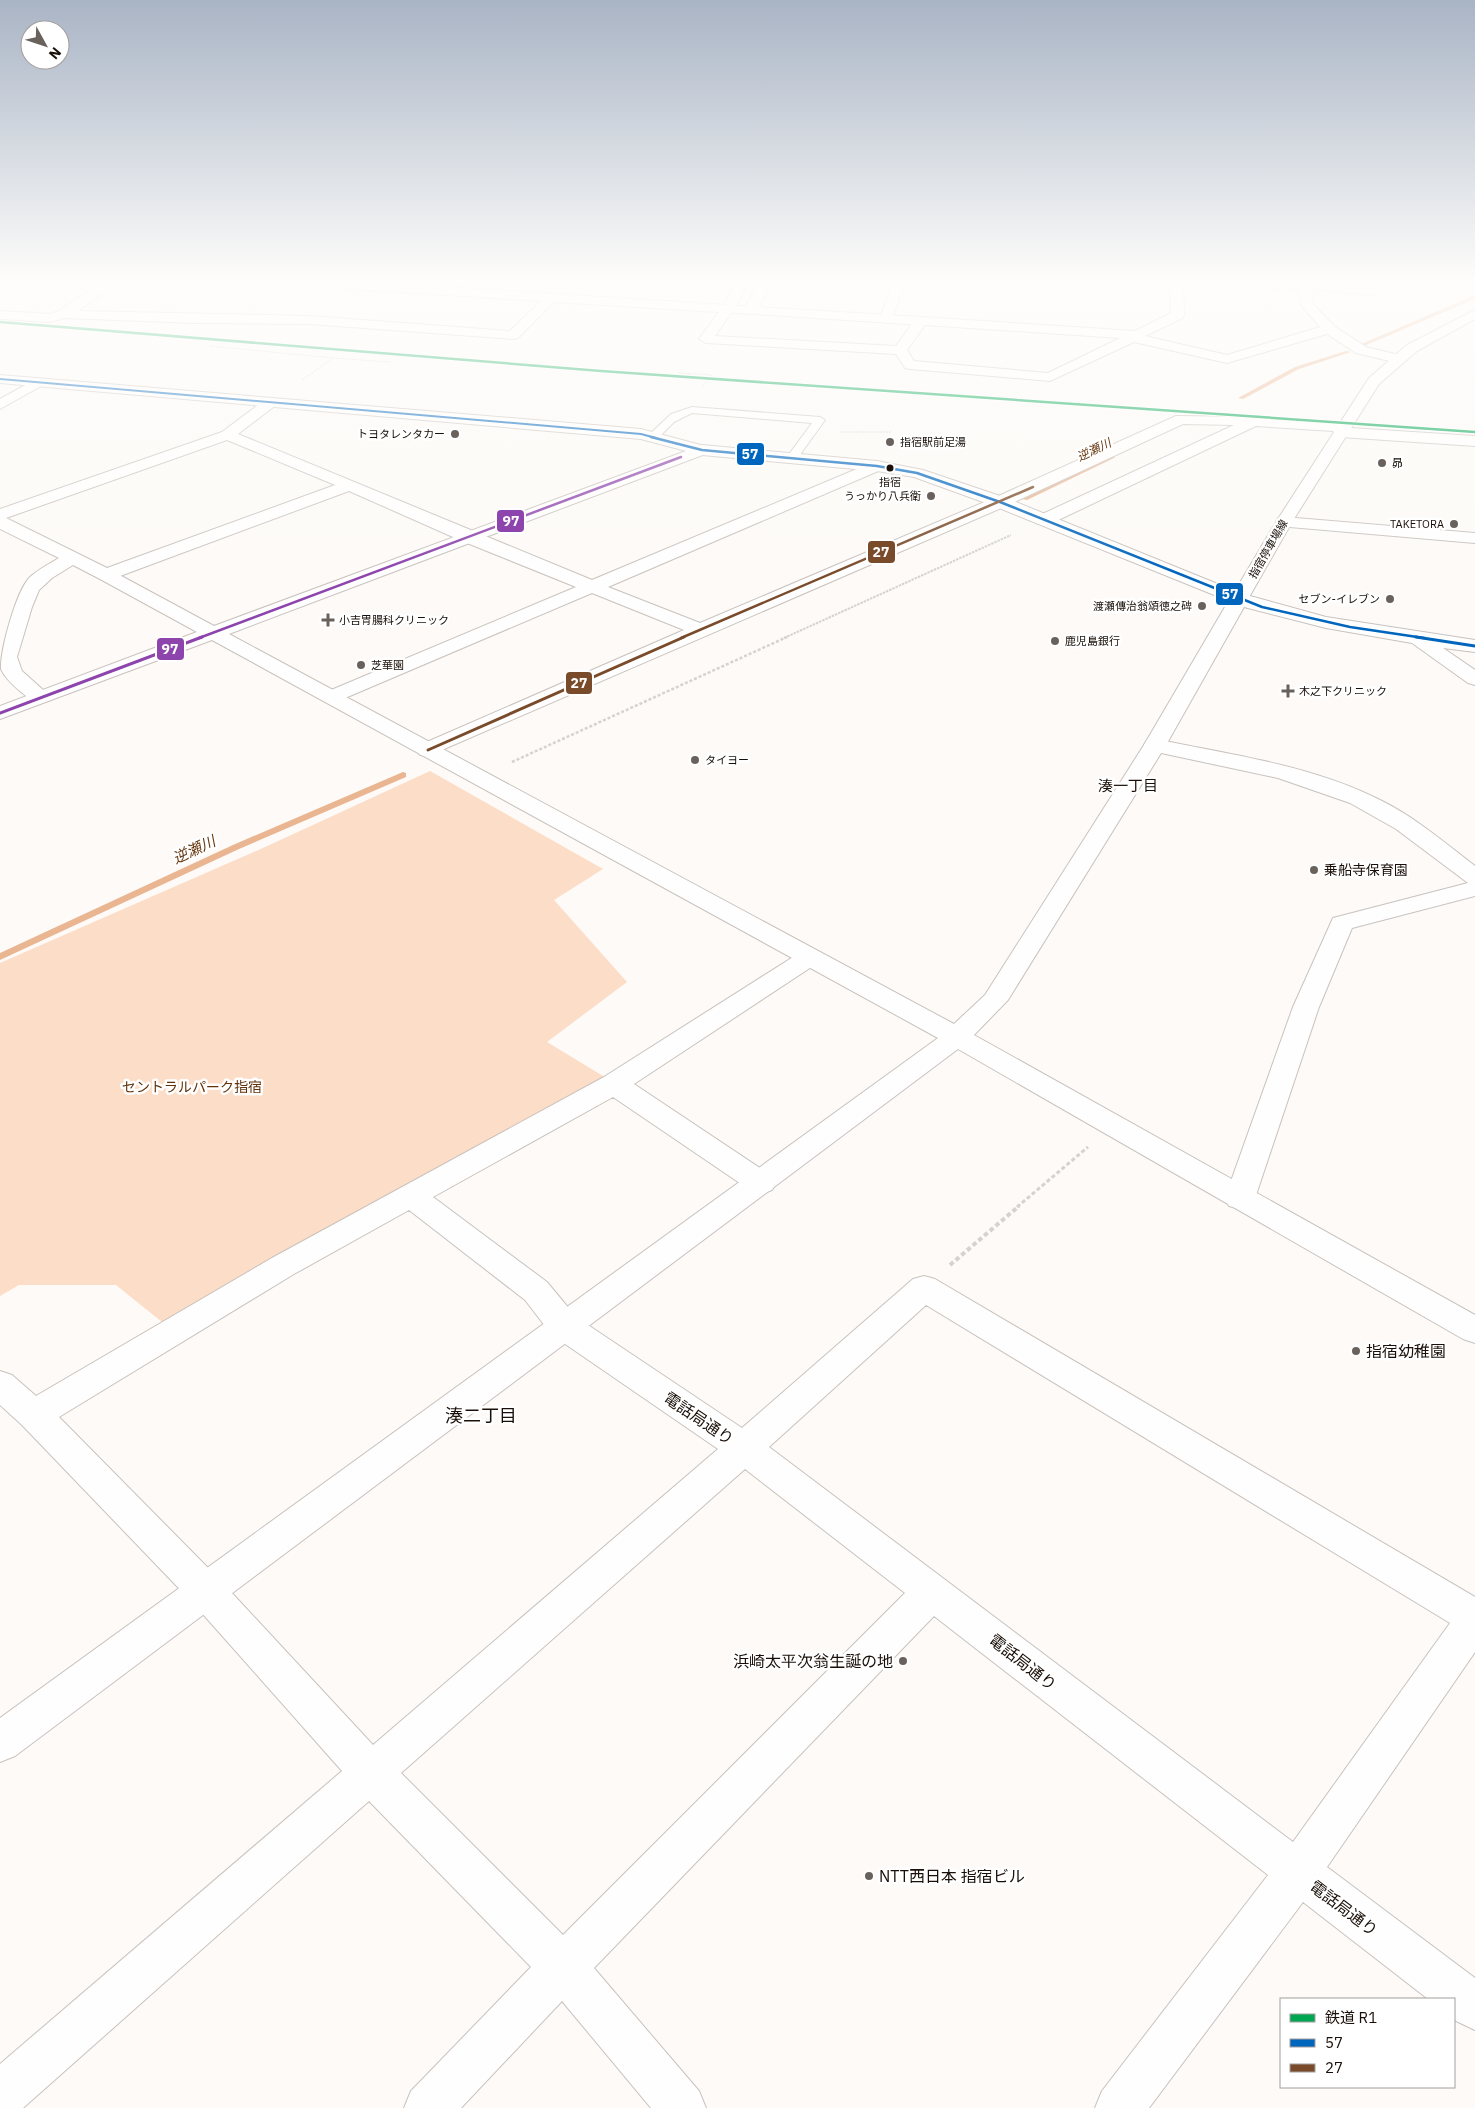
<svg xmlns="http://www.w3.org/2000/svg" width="1475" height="2108" font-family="'IBM Plex Sans','Noto Sans JP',sans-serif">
<rect width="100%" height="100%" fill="#fdfaf7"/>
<!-- green -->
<path fill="#fcddc7" d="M 430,771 L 603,869 L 554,900 L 627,982 L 547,1042 L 608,1079 L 162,1322 L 116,1285 L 19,1285 L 0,1296 L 0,963 L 263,848 Z"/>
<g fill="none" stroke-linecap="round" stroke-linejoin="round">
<!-- stream -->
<path fill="#eab591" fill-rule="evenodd" d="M 1475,295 L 1475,299 L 1364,346 L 1359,345 Z
M 1346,351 L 1351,352 L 1299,369 L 1243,399 L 1238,398 L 1295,367 Z
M 1112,455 L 1115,457 L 1114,458 L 1027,500 L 1022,499 Z
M 403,772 L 406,773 L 406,777 L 239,849 L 0,960 L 0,953 L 233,845 Z"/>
<defs>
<path id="service" d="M 692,407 L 820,417 L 825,420 L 797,459 L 793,460 L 787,457 L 812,423 L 692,413 L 674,422 L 658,438 L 650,438 L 650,434 L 671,414 Z"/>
<path id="minor" d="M 109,278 L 124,278 L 78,311 L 309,316 L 510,331 L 541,301 L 239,282 L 233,278 L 301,278 L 728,305 L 734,309 L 715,336 L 896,346 L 916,318 L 921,317 L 1135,331 L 1171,313 L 1170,285 L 1046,282 L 1040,278 C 1149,278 1258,277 1367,287 L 1371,278 L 1383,278 L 1375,294 L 1371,295 L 1311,289 L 1313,304 L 1334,326 L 1366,347 L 1403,356 L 1405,359 L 1398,363 L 1356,353 L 1327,334 L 1227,363 L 1134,342 L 1050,381 L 910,369 L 905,368 L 896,354 L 706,343 L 699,339 L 719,312 L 554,302 L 518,338 L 513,339 L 309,324 L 195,323 L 65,318 L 50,322 L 0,319 L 0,311 L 50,314 L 59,311 ZM 1183,285 L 1298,289 L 1301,305 L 1320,327 L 1227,355 L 1145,336 L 1183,318 L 1184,315 ZM 925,325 L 1120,338 L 1048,373 L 914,361 L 907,350 Z
M 894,278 L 906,278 L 892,319 L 886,323 L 880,319 Z
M 38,378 L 45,382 L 43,385 L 0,409 L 0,399 Z
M 271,398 L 278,402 L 276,405 L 238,434 L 592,580 L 871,463 L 883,463 L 885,466 L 883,469 L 608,587 L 700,623 L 994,498 L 1176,416 L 1254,417 L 1343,422 L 1348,424 L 1350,428 L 1475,436 L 1475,446 L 1340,437 L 1335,435 L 1333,431 L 1256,426 L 1050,524 L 1038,524 L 1036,520 L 1038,516 L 1234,425 L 1183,424 L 1006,506 L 428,756 L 420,755 L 417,750 L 420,745 L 684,630 L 592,593 L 338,701 L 331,703 L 324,701 L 321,697 L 324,693 L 576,587 L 462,541 L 349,491 L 112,579 L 100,579 L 73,565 L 52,578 L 39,590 L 32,607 L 17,657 L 22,671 L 51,697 L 48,701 C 36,704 30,699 21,692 C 14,686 5,678 1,669 C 0,651 16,591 30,577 C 39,569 49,564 59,558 L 0,529 L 0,509 L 222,432 L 266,399 ZM 227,440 L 335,485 L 107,568 L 6,518 Z
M 1284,517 L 1475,533 L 1475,543 L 1278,526 L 1276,522 L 1278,518 Z
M 1155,739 C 1231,755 1312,765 1382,801 C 1416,818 1445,843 1475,866 L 1475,896 L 1352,928 L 1319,1007 L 1255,1198 L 1251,1206 L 1240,1209 L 1229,1206 L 1225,1198 L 1293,1007 L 1333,918 L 1468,883 L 1396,829 L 1350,803 L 1278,778 L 1147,750 L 1144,745 L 1147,740 Z
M 810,949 L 819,952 L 823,957 L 819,962 L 634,1084 L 772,1176 L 776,1183 L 772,1190 L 761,1194 L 750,1190 L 613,1097 L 433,1197 L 547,1282 L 576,1317 L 742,1428 L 913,1279 L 924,1276 L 935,1279 L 1475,1597 L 1475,1652 L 1327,1867 L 1475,1978 L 1475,2030 L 1454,2020 L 1454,1999 L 1428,1999 L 1303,1902 L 1149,2108 L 1095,2108 L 1102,2091 L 1268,1875 L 934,1616 L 594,1968 L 699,2091 L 706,2108 L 651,2108 L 562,2001 L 461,2108 L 404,2108 L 411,2091 L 531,1967 L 369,1801 L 23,2108 L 0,2108 L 0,2064 L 342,1771 L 193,1603 L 22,1425 L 0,1405 L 0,1371 L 12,1375 L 36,1396 L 272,1258 L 604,1077 L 801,952 ZM 409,1210 L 525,1300 L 552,1335 L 718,1449 L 373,1745 L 219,1579 L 59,1417 L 294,1274 ZM 926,1305 L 1450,1623 L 1293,1842 L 769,1447 ZM 745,1469 L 905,1593 L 563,1935 L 401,1773 Z"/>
<path id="tertiary" d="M 738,278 L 750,278 L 736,306 L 746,306 L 761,278 L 773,278 L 759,307 L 921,317 L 928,321 L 921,325 L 723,312 L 722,309 Z
M 0,375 L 641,429 L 708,447 L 710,450 L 708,453 L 229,634 L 954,1024 L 985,995 L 1144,745 L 1232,595 L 1239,593 L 1326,617 L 1475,640 L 1475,652 L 1443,648 L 1475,670 L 1475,685 L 1468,683 L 1412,643 L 1326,628 L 1244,607 L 1166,745 L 1008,1000 L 974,1035 L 1475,1315 L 1475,1343 L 1463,1339 L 958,1049 L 15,1756 L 0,1762 L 0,1718 L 938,1038 L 212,640 L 0,719 L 0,706 L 197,632 L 100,579 L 97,575 L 100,571 L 112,571 L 214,626 L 686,451 L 641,439 L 0,383 Z"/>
<path id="secondary" d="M 1475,310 L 1475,319 L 1417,351 L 1379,384 L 1292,522 L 1248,599 L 1246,603 L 1239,605 L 994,506 L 914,477 L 877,471 L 702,455 L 694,450 L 702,445 L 877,461 L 923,470 L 1006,498 L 1235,591 L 1276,522 L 1369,378 L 1407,345 Z"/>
</defs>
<!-- service casing -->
<use href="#service" stroke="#c9c2bd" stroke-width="2"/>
<!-- minor casing -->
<use href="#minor" stroke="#c9c2bd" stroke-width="2"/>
<!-- tertiary casing -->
<use href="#tertiary" stroke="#c9c2bd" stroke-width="2"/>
<!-- secondary casing -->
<use href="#secondary" stroke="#c9c2bd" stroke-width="2"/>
<!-- path-far4 -->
<path stroke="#d4d3d2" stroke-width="1" stroke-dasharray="2 1" stroke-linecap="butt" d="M 210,346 L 333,358 L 302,380
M 333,358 L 391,362
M 679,373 L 712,375
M 703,386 L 712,375
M 841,432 L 891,432"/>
<!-- path-far3 -->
<path stroke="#d4d3d2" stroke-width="2" stroke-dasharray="2.5 1" stroke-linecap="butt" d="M 784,638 L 1011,535"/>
<!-- path-far2 -->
<path stroke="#d4d3d2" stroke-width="2.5" stroke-dasharray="3 2" stroke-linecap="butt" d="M 512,762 L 787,637"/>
<!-- path-far1 -->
<path stroke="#d4d3d2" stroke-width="3" stroke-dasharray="4 2.5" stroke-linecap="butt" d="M 1017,1207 L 1088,1147"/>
<!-- path -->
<path stroke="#d4d3d2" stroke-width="4" stroke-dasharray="4.5 3" stroke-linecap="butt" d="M 950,1265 L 1019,1206"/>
<!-- service -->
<use href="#service" fill="#fffefe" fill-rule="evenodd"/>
<!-- minor -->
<use href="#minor" fill="#fffefe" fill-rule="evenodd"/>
<!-- tertiary -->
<use href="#tertiary" fill="#fffefe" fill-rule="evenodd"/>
<!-- secondary -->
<use href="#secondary" fill="#fffefe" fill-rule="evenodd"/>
<defs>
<path id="bus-1-far2" d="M 0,379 L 641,434 L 656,438"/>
<path id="bus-1-far1" d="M 651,437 L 702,450 L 877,466 L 917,473 L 1000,502 L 1262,607 L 1350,627 L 1424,638"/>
<path id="bus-1" d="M 1416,637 L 1475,646"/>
<path id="bus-2-far1" d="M 681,638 L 1033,487"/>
<path id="bus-2" d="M 428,750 L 684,637"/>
<path id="bus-3-far1" d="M 199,638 L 681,457"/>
<path id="bus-3" d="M 0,713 L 202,637"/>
</defs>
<!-- bus-1-far2 casing -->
<use href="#bus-1-far2" stroke="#fff" stroke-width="4"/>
<!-- bus-1-far1 casing -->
<use href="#bus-1-far1" stroke="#fff" stroke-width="5"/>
<!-- bus-1 casing -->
<use href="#bus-1" stroke="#fff" stroke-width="6"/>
<!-- bus-2-far1 casing -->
<use href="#bus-2-far1" stroke="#fff" stroke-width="5"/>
<!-- bus-2 casing -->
<use href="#bus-2" stroke="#fff" stroke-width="6"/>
<!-- bus-3-far1 casing -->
<use href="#bus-3-far1" stroke="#fff" stroke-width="5"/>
<!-- bus-3 casing -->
<use href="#bus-3" stroke="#fff" stroke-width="6"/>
<!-- bus-1-far2 -->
<use href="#bus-1-far2" stroke="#0065bd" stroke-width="2"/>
<!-- bus-1-far1 -->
<use href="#bus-1-far1" stroke="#0065bd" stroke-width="2.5"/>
<!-- bus-1 -->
<use href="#bus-1" stroke="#0065bd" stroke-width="3"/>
<!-- bus-2-far1 -->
<use href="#bus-2-far1" stroke="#7a4b2a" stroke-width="2.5"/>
<!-- bus-2 -->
<use href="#bus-2" stroke="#7a4b2a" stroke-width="3"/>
<!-- bus-3-far1 -->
<use href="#bus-3-far1" stroke="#8e44ad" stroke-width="2.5"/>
<!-- bus-3 -->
<use href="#bus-3" stroke="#8e44ad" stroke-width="3"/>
<defs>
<path id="rail-1" d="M 0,322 L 601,371 L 1475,432"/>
</defs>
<!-- rail-1 casing -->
<use href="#rail-1" stroke="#fff" stroke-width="4.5"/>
<!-- rail-1 -->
<use href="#rail-1" stroke="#00a651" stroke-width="2.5"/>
</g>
<!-- sky -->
<linearGradient id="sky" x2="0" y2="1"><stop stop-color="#a9b4c5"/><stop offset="0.49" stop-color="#fefdfb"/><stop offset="1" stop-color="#fefdfb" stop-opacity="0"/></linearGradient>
<rect width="1475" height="573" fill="url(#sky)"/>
<!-- markers -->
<g fill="#69615c" stroke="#fff" stroke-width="2">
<circle cx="455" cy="434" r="5"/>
<circle cx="890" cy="442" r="5"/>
<circle cx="1382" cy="463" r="5"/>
<circle cx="931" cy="496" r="5"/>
<circle cx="1454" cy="524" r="5"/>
<circle cx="1390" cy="599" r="5"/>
<circle cx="1202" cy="606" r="5"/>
<path d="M325.5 612.5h5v5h5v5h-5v5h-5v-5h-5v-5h5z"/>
<circle cx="1055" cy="641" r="5"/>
<circle cx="361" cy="665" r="5"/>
<path d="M1285.5 683.5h5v5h5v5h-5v5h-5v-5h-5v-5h5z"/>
<circle cx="695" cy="760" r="5"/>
<circle cx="1314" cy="870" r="5"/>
<circle cx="1356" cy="1351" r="5"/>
<circle cx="903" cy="1661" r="5"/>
<circle cx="869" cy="1876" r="5"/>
</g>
<circle fill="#190f08" stroke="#fff" stroke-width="2" cx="890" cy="468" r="4.5"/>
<g text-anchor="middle" stroke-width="5" stroke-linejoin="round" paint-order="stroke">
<!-- far-poi labels -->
<g font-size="11" fill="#190f08" stroke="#fff" text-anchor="start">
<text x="445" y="438" text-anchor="end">トヨタレンタカー</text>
<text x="900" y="446">指宿駅前足湯</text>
<text x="1392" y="467">昴</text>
<text x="921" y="500" text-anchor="end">うっかり八兵衛</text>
<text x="1444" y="528" text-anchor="end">TAKETORA</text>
<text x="1380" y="603" text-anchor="end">セブン-イレブン</text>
<text x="1192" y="610" text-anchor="end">渡瀬傳治翁頌徳之碑</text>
<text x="339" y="624">小吉胃腸科クリニック</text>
<text x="1065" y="645">鹿児島銀行</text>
<text x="371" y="669">芝華園</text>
<text x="1299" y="695">木之下クリニック</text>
<text x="705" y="764">タイヨー</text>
</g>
<!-- far-bus labels -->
<g font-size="11" fill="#190f08" stroke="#fff">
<text x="890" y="486">指宿</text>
</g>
<!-- far-street labels -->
<g font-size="11" fill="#190f08" stroke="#fff">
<text transform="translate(1268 549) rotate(-60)" y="4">指宿停車場線</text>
</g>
<!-- far-water labels -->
<g font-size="12" font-style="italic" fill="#683811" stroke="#fff">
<text transform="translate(1094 450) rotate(-26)" y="4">逆瀬川</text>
</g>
<!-- poi labels -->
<g font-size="14" fill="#190f08" stroke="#fff" text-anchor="start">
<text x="1324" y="875">乗船寺保育園</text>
</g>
<!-- park labels -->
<g font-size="14" fill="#62330b" stroke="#fff">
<text x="192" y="1092">セントラルパーク指宿</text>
</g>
<!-- neighbourhood labels -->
<g font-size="15" fill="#190f08" stroke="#fff">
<text x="1128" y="791">湊一丁目</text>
</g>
<!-- water labels -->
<g font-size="15" font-style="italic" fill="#683811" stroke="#fff">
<text transform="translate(194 850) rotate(-25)" y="5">逆瀬川</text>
</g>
<!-- near-poi labels -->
<g font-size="16" fill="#190f08" stroke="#fff" text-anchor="start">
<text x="1366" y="1357">指宿幼稚園</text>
<text x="893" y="1667" text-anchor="end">浜崎太平次翁生誕の地</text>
<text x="879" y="1882">NTT西日本 指宿ビル</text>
</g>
<!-- near-street labels -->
<g font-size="16" fill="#190f08" stroke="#fff">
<text transform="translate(699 1418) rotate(34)" y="6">電話局通り</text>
<text transform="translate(1023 1662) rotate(38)" y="6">電話局通り</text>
<text transform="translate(1344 1908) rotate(37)" y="6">電話局通り</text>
</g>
<!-- near-neighbourhood labels -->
<g font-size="18" fill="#190f08" stroke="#fff">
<text x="481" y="1422">湊二丁目</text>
</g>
</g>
<g stroke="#fff" stroke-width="2">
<rect x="736" y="442" width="29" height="24" rx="5" fill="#0065bd"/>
<rect x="496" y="509" width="29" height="24" rx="5" fill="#8e44ad"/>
<rect x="867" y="540" width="29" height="24" rx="5" fill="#7a4b2a"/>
<rect x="1215" y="582" width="29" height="24" rx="5" fill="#0065bd"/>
<rect x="156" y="637" width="29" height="24" rx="5" fill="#8e44ad"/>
<rect x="565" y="671" width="28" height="24" rx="5" fill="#7a4b2a"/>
</g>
<g font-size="14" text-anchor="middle" font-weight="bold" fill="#fff">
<text x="750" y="459">57</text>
<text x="511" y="526">97</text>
<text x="881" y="557">27</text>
<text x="1230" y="599">57</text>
<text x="170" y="654">97</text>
<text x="579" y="688">27</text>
</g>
<!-- legend -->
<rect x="1280" y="1998" width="175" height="90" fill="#ffffff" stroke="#a39f9c"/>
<rect x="1290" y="2014" width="25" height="8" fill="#00a651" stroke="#a39f9c"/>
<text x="1325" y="2023" font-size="15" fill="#190f08">鉄道 R1</text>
<rect x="1290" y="2039" width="25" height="8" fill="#0065bd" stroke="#a39f9c"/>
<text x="1325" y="2048" font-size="15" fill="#190f08">57</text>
<rect x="1290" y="2064" width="25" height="8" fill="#7a4b2a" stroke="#a39f9c"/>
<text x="1325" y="2073" font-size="15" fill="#190f08">27</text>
<!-- north arrow -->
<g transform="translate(45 45) rotate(130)"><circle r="24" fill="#ffffff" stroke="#a39f9c"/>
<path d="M0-4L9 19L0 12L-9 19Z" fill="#69615c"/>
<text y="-8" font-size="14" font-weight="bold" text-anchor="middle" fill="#190f08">N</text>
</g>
</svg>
